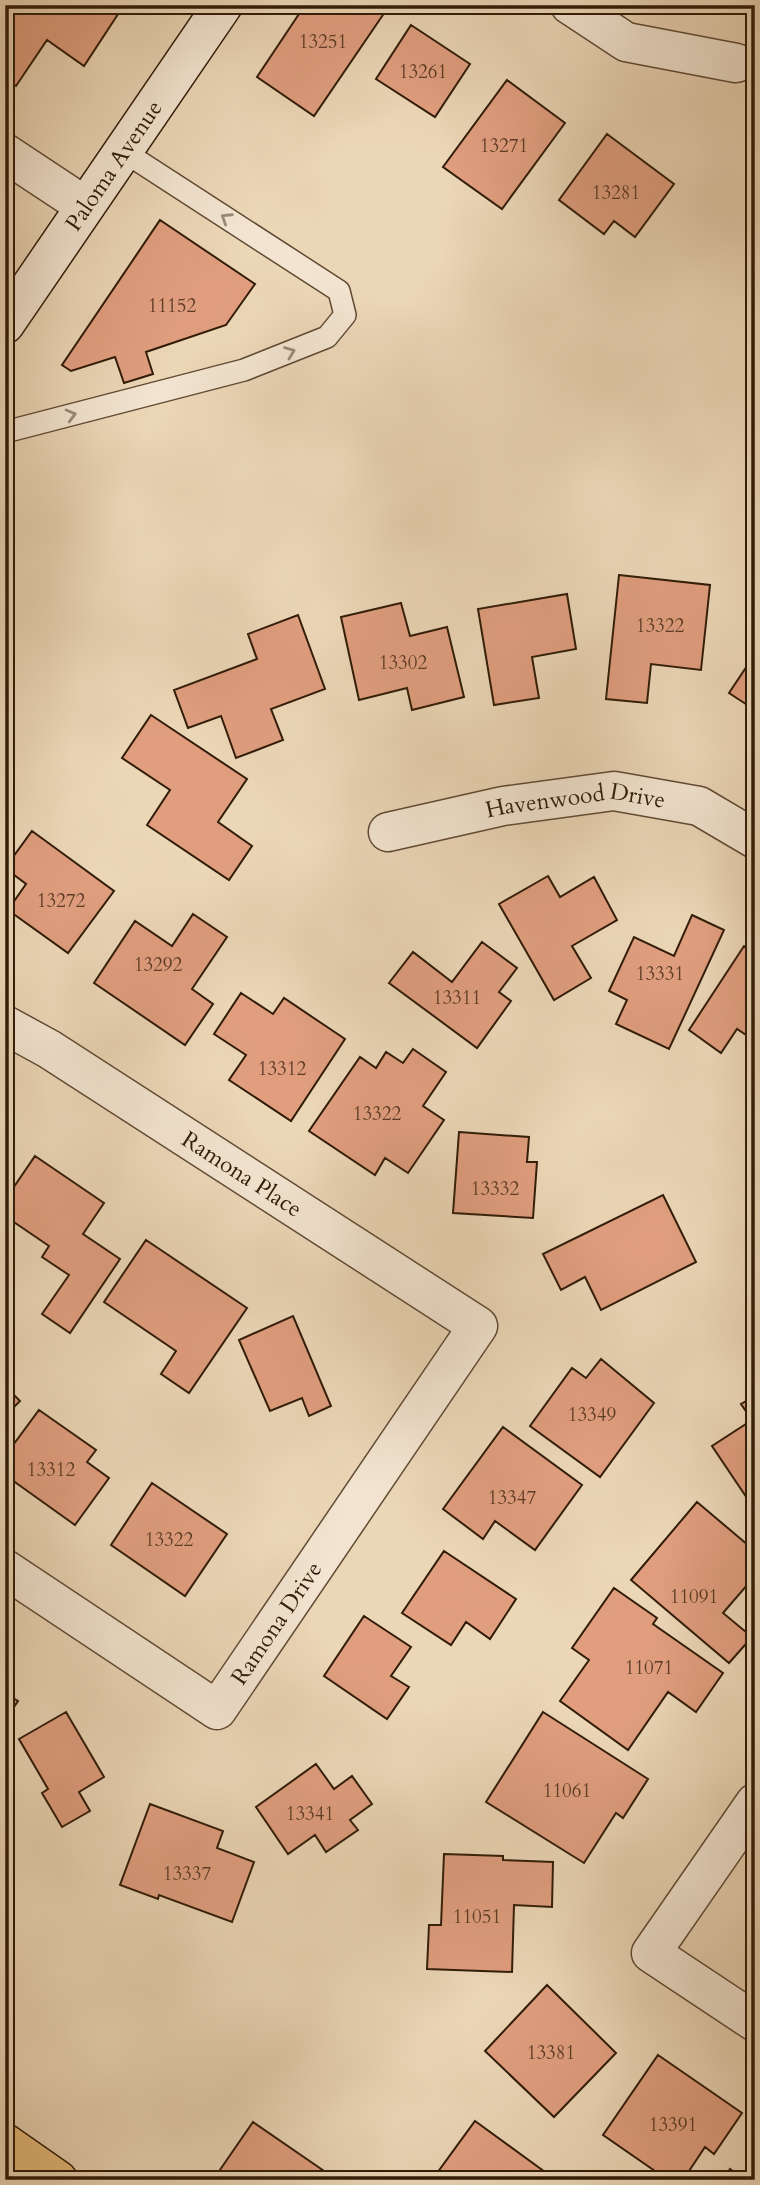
<svg xmlns="http://www.w3.org/2000/svg" width="760" height="2185" font-family="Cardo,serif">
<rect width="100%" height="100%" fill="#ebd6b6"/>
<filter id="stains"><feTurbulence type="fractalNoise" baseFrequency=".00286" numOctaves="4"/><feColorMatrix values="0 0 0 0 .2 0 0 0 0 .09 0 0 0 0 .02 0 0 0 .5 -.17"/></filter>
<radialGradient id="worn" r=".72"><stop offset=".6" stop-color="#630" stop-opacity="0"/><stop offset="1" stop-color="#630" stop-opacity=".3"/></radialGradient>
<!-- building -->
<path fill="#e09e7f" stroke="#311c08" stroke-width="2" d="M 8,5 L 124,5 L 84,66 L 47,40 L 16,86 L 5,79 L 5,9 Z
M 305,5 L 389,6 L 314,116 L 257,77 Z
M 411,25 L 470,64 L 435,117 L 376,79 Z
M 507,80 L 565,123 L 502,209 L 443,167 Z
M 607,134 L 674,184 L 635,237 L 614,221 L 604,234 L 559,200 Z
M 160,220 L 255,284 L 226,325 L 146,352 L 153,374 L 124,383 L 115,357 L 71,371 L 62,365 Z
M 619,575 L 710,585 L 701,670 L 651,664 L 647,703 L 606,699 Z
M 567,594 L 576,649 L 532,657 L 539,698 L 494,705 L 478,609 Z
M 401,603 L 410,636 L 447,627 L 464,697 L 412,710 L 407,688 L 359,700 L 341,617 Z
M 298,615 L 325,689 L 271,709 L 283,740 L 236,758 L 221,716 L 188,728 L 174,690 L 257,659 L 248,634 Z
M 755,654 L 755,710 L 729,693 Z
M 151,715 L 247,779 L 218,822 L 252,846 L 229,880 L 147,825 L 170,790 L 122,758 Z
M 32,831 L 114,891 L 68,953 L 8,910 L 26,884 L 5,868 Z
M 548,876 L 560,897 L 594,877 L 617,920 L 572,946 L 591,978 L 554,1000 L 499,904 Z
M 193,914 L 227,937 L 192,989 L 213,1004 L 185,1045 L 94,983 L 135,921 L 172,946 Z
M 692,915 L 724,930 L 669,1049 L 616,1024 L 627,1000 L 609,991 L 634,937 L 674,956 Z
M 482,942 L 517,968 L 499,992 L 511,1001 L 477,1048 L 389,983 L 413,952 L 452,982 Z
M 744,946 L 755,953 L 755,1041 L 737,1029 L 721,1053 L 689,1030 Z
M 241,993 L 273,1014 L 284,998 L 345,1039 L 291,1121 L 229,1080 L 246,1055 L 214,1034 Z
M 413,1049 L 446,1072 L 423,1106 L 444,1120 L 408,1173 L 385,1158 L 375,1175 L 309,1131 L 360,1057 L 376,1068 L 386,1052 L 403,1063 Z
M 459,1132 L 529,1137 L 527,1162 L 537,1162 L 533,1218 L 453,1213 Z
M 35,1156 L 104,1203 L 83,1234 L 120,1259 L 70,1333 L 42,1314 L 69,1275 L 42,1257 L 49,1246 L 5,1216 L 5,1200 Z
M 663,1195 L 696,1262 L 601,1310 L 585,1277 L 561,1290 L 543,1254 Z
M 146,1240 L 247,1308 L 189,1393 L 161,1374 L 176,1351 L 104,1302 Z
M 293,1316 L 331,1406 L 309,1416 L 302,1398 L 270,1411 L 239,1340 Z
M 601,1359 L 654,1403 L 600,1477 L 530,1426 L 572,1368 L 586,1378 Z
M 5,1386 L 20,1401 L 5,1416 Z
M 755,1396 L 755,1510 L 712,1446 L 752,1420 L 741,1404 Z
M 39,1410 L 96,1450 L 87,1462 L 109,1478 L 75,1525 L 5,1475 L 5,1456 Z
M 503,1427 L 582,1485 L 535,1550 L 495,1521 L 483,1539 L 443,1509 Z
M 152,1483 L 227,1534 L 185,1596 L 111,1545 Z
M 697,1502 L 755,1551 L 755,1576 L 723,1613 L 752,1637 L 729,1663 L 631,1580 Z
M 444,1551 L 516,1599 L 490,1639 L 466,1622 L 451,1645 L 402,1613 Z
M 614,1588 L 657,1618 L 653,1624 L 723,1673 L 696,1712 L 668,1692 L 628,1750 L 560,1701 L 589,1660 L 572,1648 Z
M 364,1616 L 411,1647 L 391,1676 L 409,1687 L 387,1719 L 324,1676 Z
M 5,1693 L 18,1701 L 5,1720 Z
M 66,1712 L 104,1777 L 79,1792 L 90,1811 L 62,1827 L 42,1793 L 48,1789 L 19,1739 Z
M 543,1712 L 648,1779 L 623,1818 L 616,1813 L 584,1863 L 486,1802 Z
M 316,1764 L 334,1789 L 352,1776 L 372,1804 L 350,1820 L 358,1830 L 326,1852 L 315,1835 L 288,1854 L 256,1807 Z
M 150,1804 L 223,1831 L 217,1848 L 254,1862 L 232,1922 L 159,1895 L 158,1899 L 120,1885 Z
M 444,1854 L 503,1856 L 503,1860 L 553,1862 L 552,1907 L 514,1905 L 512,1972 L 427,1969 L 429,1925 L 441,1925 Z
M 547,1985 L 616,2053 L 554,2117 L 485,2051 Z
M 658,2055 L 742,2113 L 714,2154 L 705,2147 L 683,2180 L 668,2180 L 603,2135 Z
M 475,2121 L 556,2180 L 432,2180 Z
M 253,2122 L 327,2173 L 323,2180 L 213,2180 Z
M 755,2160 L 755,2180 L 723,2180 L 730,2169 L 742,2178 Z"/>
<g fill="none" stroke-linecap="round" stroke-linejoin="round">
<defs>
<path id="lane" d="M 5,432 L 244,370 L 327,337 L 345,315 L 339,291 L 123,151"/>
<g id="street">
<path d="M 570,5 L 626,42 L 736,63"/>
<path d="M 5,153 L 85,206"/>
<path id="s1" d="M 388,832 L 503,806 L 614,791 L 699,806 L 755,839"/>
<path id="s2" d="M 5,1025 L 49,1049 L 478,1326 L 217,1710 L 5,1569"/>
<path d="M 755,1803 L 651,1953 L 755,2022"/>
</g>
<g id="secondary">
<path id="s3" d="M 5,324 L 223,5"/>
</g>
<path id="primary" d="M 5,2143 L 58,2180"/>
</defs>
<!-- lane casing -->
<use href="#lane" stroke="#604a34" stroke-width="24"/>
<!-- street casing -->
<use href="#street" stroke="#604a34" stroke-width="41"/>
<!-- secondary casing -->
<use href="#secondary" stroke="#311c08" stroke-width="41"/>
<!-- primary casing -->
<use href="#primary" stroke="#311c08" stroke-width="41"/>
<!-- lane -->
<use href="#lane" stroke="#f2e4d0" stroke-width="21"/>
<!-- street -->
<use href="#street" stroke="#f2e4d0" stroke-width="38"/>
<!-- secondary -->
<use href="#secondary" stroke="#f2e4d0" stroke-width="38"/>
<!-- primary -->
<use href="#primary" stroke="#e6bb7b" stroke-width="38"/>
</g>
<!-- one-way arrows -->
<defs><path id="oneway-chevron" d="M-2-3.5L2.5 0L-2 3.5" fill="none" stroke-width="1.6" stroke-linecap="round" stroke-linejoin="round" transform="scale(1.75)"/></defs>
<g stroke="#9b8a76">
<use href="#oneway-chevron" transform="translate(226 218) rotate(-147)"/>
<use href="#oneway-chevron" transform="translate(290 352) rotate(-21)"/>
<use href="#oneway-chevron" transform="translate(71 415) rotate(-15)"/>
</g>
<g text-anchor="middle" stroke-width="7" stroke-linejoin="round" paint-order="stroke">
<!-- number labels -->
<g font-size="19" fill="#5d3c26">
<text x="323" y="48">13251</text>
<text x="423" y="78">13261</text>
<text x="504" y="152">13271</text>
<text x="616" y="199">13281</text>
<text x="172" y="312">11152</text>
<text x="660" y="632">13322</text>
<text x="403" y="669">13302</text>
<text x="61" y="907">13272</text>
<text x="158" y="971">13292</text>
<text x="660" y="980">13331</text>
<text x="457" y="1004">13311</text>
<text x="282" y="1075">13312</text>
<text x="377" y="1120">13322</text>
<text x="495" y="1195">13332</text>
<text x="592" y="1421">13349</text>
<text x="51" y="1476">13312</text>
<text x="512" y="1504">13347</text>
<text x="169" y="1546">13322</text>
<text x="694" y="1603">11091</text>
<text x="649" y="1674">11071</text>
<text x="567" y="1797">11061</text>
<text x="310" y="1820">13341</text>
<text x="187" y="1880">13337</text>
<text x="477" y="1923">11051</text>
<text x="551" y="2059">13381</text>
<text x="673" y="2131">13391</text>
</g>
<!-- street labels -->
<g font-size="23" fill="#311c08" stroke="#f2e4d0">
<text dy="8" stroke="none"><textPath href="#s3" startOffset="192">Paloma Avenue</textPath></text>
<text dy="8" stroke="none"><textPath href="#s1" startOffset="191">Havenwood Drive</textPath></text>
<text dy="8" stroke="none"><textPath href="#s2" startOffset="280">Ramona Place</textPath></text>
<text transform="translate(276 1623) rotate(-56)" y="8">Ramona Drive</text>
</g>
</g>
<!-- margin -->
<rect width="760" height="2185" fill="none" stroke="#ebd6b6" stroke-width="28"/>
<rect x="7" y="7" width="746" height="2171" fill="none" stroke="#311c08" stroke-width="3.5"/>
<rect x="14" y="14" width="732" height="2157" fill="none" stroke="#311c08" stroke-width="2"/>
<rect width="100%" height="100%" filter="url(#stains)"/>
<rect width="100%" height="100%" fill="url(#worn)"/>
</svg>
